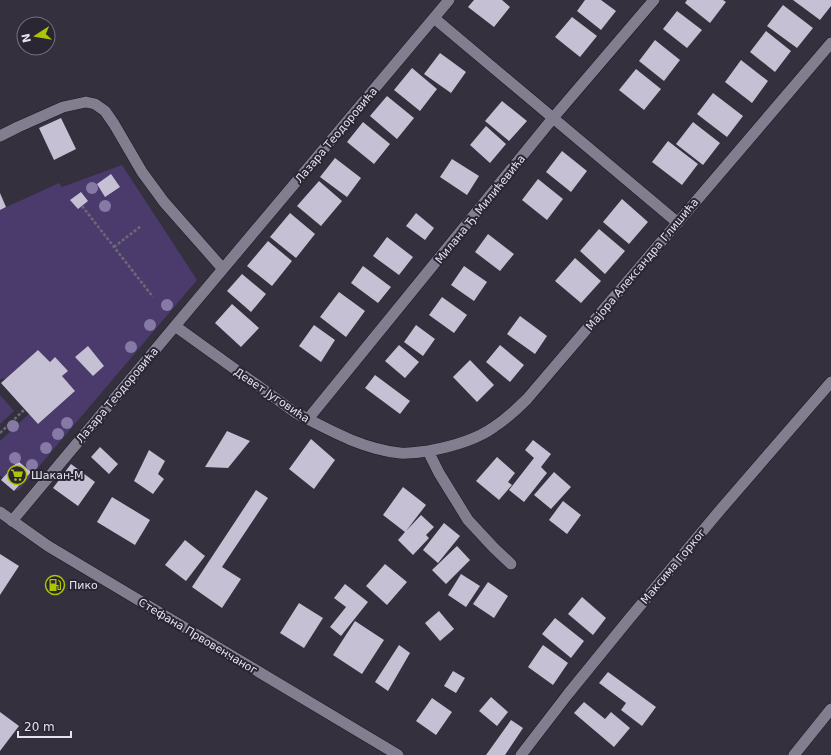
<svg xmlns="http://www.w3.org/2000/svg" width="831" height="755" font-family="'DejaVu Sans',sans-serif">
<rect width="100%" height="100%" fill="#34303e"/>
<!-- green -->
<path fill="#4b3b6c" d="M 122,165 L 197,280 L 18,491 L 16,489 L 30,472 L 18,461 L 3,478 L 0,475 L 0,441 L 29,414 L 38,424 L 75,391 L 62,376 L 67,371 L 55,357 L 50,362 L 38,350 L 5,380 L 3,378 L 0,380 L 0,210 L 59,183 L 62,187 Z
M 0,395 L 14,411 L 0,424 Z"/>
<!-- building -->
<path fill="#c5c0d3" d="M 474,0 L 502,0 L 510,7 L 494,27 L 468,7 Z
M 585,0 L 601,0 L 616,11 L 601,30 L 577,11 Z
M 687,0 L 723,0 L 726,2 L 710,23 L 685,3 Z
M 793,0 L 831,0 L 831,6 L 820,20 Z
M 783,5 L 813,28 L 797,48 L 767,26 Z
M 677,11 L 702,30 L 687,48 L 663,29 Z
M 572,17 L 597,36 L 580,57 L 555,37 Z
M 766,31 L 791,51 L 775,72 L 750,52 Z
M 655,40 L 680,60 L 664,81 L 639,61 Z
M 440,53 L 466,72 L 451,93 L 424,74 Z
M 741,60 L 768,81 L 752,103 L 725,82 Z
M 412,68 L 437,89 L 420,111 L 394,90 Z
M 636,69 L 661,89 L 644,110 L 619,90 Z
M 713,93 L 743,116 L 727,137 L 697,114 Z
M 387,96 L 414,118 L 397,139 L 370,116 Z
M 502,101 L 527,121 L 509,141 L 485,121 Z
M 61,118 L 76,149 L 54,160 L 39,128 Z
M 363,122 L 390,144 L 374,164 L 347,142 Z
M 693,122 L 720,143 L 703,165 L 676,144 Z
M 486,126 L 506,144 L 490,163 L 470,145 Z
M 668,141 L 698,164 L 682,185 L 652,162 Z
M 562,151 L 587,171 L 571,192 L 546,172 Z
M 335,158 L 361,178 L 347,197 L 320,177 Z
M 452,159 L 479,176 L 467,195 L 440,177 Z
M 111,174 L 120,187 L 105,197 L 97,184 Z
M 538,179 L 563,199 L 547,220 L 522,200 Z
M 319,181 L 342,201 L 321,226 L 297,206 Z
M 81,192 L 88,201 L 78,209 L 70,200 Z
M 0,193 L 6,207 L 0,210 Z
M 622,199 L 648,222 L 629,244 L 603,222 Z
M 290,213 L 315,234 L 296,258 L 270,237 Z
M 416,213 L 434,228 L 425,240 L 406,226 Z
M 599,229 L 625,251 L 605,274 L 580,251 Z
M 488,234 L 514,254 L 500,271 L 475,252 Z
M 387,237 L 413,257 L 399,275 L 373,256 Z
M 268,241 L 292,261 L 272,286 L 247,266 Z
M 575,258 L 601,281 L 581,303 L 555,281 Z
M 363,266 L 391,287 L 378,303 L 351,283 Z
M 464,266 L 487,282 L 474,301 L 451,285 Z
M 242,274 L 266,294 L 251,312 L 227,291 Z
M 339,292 L 365,311 L 346,337 L 320,317 Z
M 442,297 L 467,315 L 454,333 L 429,315 Z
M 232,304 L 259,328 L 241,347 L 215,323 Z
M 520,316 L 547,336 L 535,354 L 507,334 Z
M 314,325 L 335,340 L 321,362 L 299,346 Z
M 416,325 L 435,339 L 423,356 L 404,342 Z
M 399,345 L 419,362 L 405,378 L 385,361 Z
M 500,345 L 524,365 L 510,382 L 486,362 Z
M 88,346 L 104,366 L 93,376 L 75,357 Z
M 38,350 L 50,362 L 55,357 L 68,371 L 62,376 L 75,391 L 38,424 L 1,383 Z
M 470,360 L 494,385 L 477,402 L 453,377 Z
M 375,375 L 410,401 L 400,414 L 365,388 Z
M 227,431 L 250,441 L 228,468 L 205,467 Z
M 311,439 L 335,460 L 314,489 L 289,469 Z
M 533,440 L 551,454 L 541,467 L 547,473 L 524,502 L 509,490 L 534,458 L 525,450 Z
M 100,447 L 118,464 L 109,474 L 91,457 Z
M 149,450 L 165,461 L 158,474 L 164,479 L 153,494 L 134,481 Z
M 497,457 L 515,473 L 508,482 L 512,485 L 499,500 L 476,481 Z
M 18,461 L 31,472 L 14,491 L 1,480 Z
M 71,464 L 95,482 L 78,506 L 53,488 Z
M 554,472 L 571,487 L 551,509 L 534,495 Z
M 403,487 L 426,505 L 406,531 L 421,515 L 434,527 L 426,535 L 429,538 L 413,555 L 398,540 L 405,532 L 383,515 Z
M 256,490 L 268,498 L 222,567 L 241,579 L 222,608 L 192,587 Z
M 112,497 L 150,520 L 135,545 L 97,522 Z
M 563,501 L 581,515 L 567,534 L 549,520 Z
M 444,523 L 460,536 L 438,563 L 423,550 Z
M 185,540 L 205,556 L 186,581 L 165,565 Z
M 457,546 L 470,560 L 446,584 L 432,570 Z
M 0,554 L 19,566 L 0,595 Z
M 385,564 L 407,582 L 387,605 L 366,586 Z
M 461,574 L 480,586 L 466,607 L 448,595 Z
M 488,582 L 508,596 L 494,618 L 473,604 Z
M 345,584 L 368,602 L 341,636 L 330,627 L 346,607 L 334,598 Z
M 582,597 L 606,618 L 593,635 L 568,614 Z
M 299,603 L 323,618 L 304,648 L 280,633 Z
M 439,611 L 454,629 L 440,641 L 425,623 Z
M 555,618 L 584,641 L 571,658 L 542,634 Z
M 355,621 L 384,640 L 362,674 L 333,655 Z
M 399,645 L 410,653 L 388,691 L 375,682 Z
M 543,645 L 568,663 L 553,685 L 528,667 Z
M 453,671 L 465,678 L 456,693 L 444,686 Z
M 608,672 L 656,707 L 642,726 L 621,710 L 626,703 L 599,683 Z
M 491,697 L 508,712 L 497,726 L 479,711 Z
M 432,698 L 452,712 L 436,735 L 416,721 Z
M 584,702 L 605,719 L 611,712 L 630,728 L 614,747 L 574,713 Z
M 0,712 L 19,726 L 0,751 Z
M 511,720 L 523,728 L 505,755 L 486,755 Z"/>
<g fill="none" stroke-linecap="round" stroke-linejoin="round">
<defs>
<path id="minor" d="M 434,18 L 678,223
M 0,136 L 18,127 L 63,107 L 86,102 L 95,104 L 105,111 L 114,124 L 142,172 L 164,202 L 223,269
M 175,326 L 296,413 C 329,430 362,449 400,453 C 409,454 419,452 428,451 L 439,473 L 468,520 L 494,548 L 511,564
M 308,419 L 553,118 L 654,0
M 428,451 C 450,447 476,440 494,427 C 506,419 517,409 527,399 L 831,43
M 12,521 L 175,326 L 449,0
M 521,755 L 568,694 L 629,619 L 721,509 L 831,382
M 794,755 L 831,709"/>
<path id="tertiary" d="M 0,512 L 48,546 L 398,755"/>
</defs>
<!-- minor casing -->
<use href="#minor" stroke="#1b1725" stroke-width="12"/>
<!-- tertiary casing -->
<use href="#tertiary" stroke="#1b1725" stroke-width="12"/>
<!-- path -->
<path stroke="#6c6976" stroke-width="2.5" stroke-dasharray="3 2" stroke-linecap="butt" d="M 82,206 L 153,297
M 114,247 L 141,226
M 0,433 L 25,409"/>
<!-- minor -->
<use href="#minor" stroke="#837e8f" stroke-width="11"/>
<!-- tertiary -->
<use href="#tertiary" stroke="#837e8f" stroke-width="11"/>
</g>
<!-- trees -->
<g fill="#8679a6">
<circle cx="92" cy="188" r="6"/>
<circle cx="105" cy="206" r="6"/>
<circle cx="167" cy="305" r="6"/>
<circle cx="150" cy="325" r="6"/>
<circle cx="131" cy="347" r="6"/>
<circle cx="67" cy="423" r="6"/>
<circle cx="13" cy="426" r="6"/>
<circle cx="58" cy="434" r="6"/>
<circle cx="46" cy="448" r="6"/>
<circle cx="15" cy="458" r="6"/>
<circle cx="32" cy="465" r="6"/>
</g>
<!-- icons -->
<defs>
<symbol id="supermarket-ring" viewBox="-11 -11 22 22"><circle r="9.5" fill="#2a2634" stroke="#b0c502" stroke-width="1.5"/><path d="M-6-5.5h2.5l.6 2H6L4.5 2H-2.5L-4.4-4H-6ZM-1.5 3.2a1.3 1.3 0 1 0 .1 0ZM3 3.2a1.3 1.3 0 1 0 .1 0Z" fill="#b0c502"/></symbol>
<symbol id="fuel-ring" viewBox="-11 -11 22 22"><circle r="9.5" fill="#2a2634" stroke="#b0c502" stroke-width="1.5"/><path d="M-5.5-6h7V0h2V4h1.3V-2.5L3-4.5l.8-.8L6-3V5H2.5V1h-1V6h-7ZM-4.2-4.7v3.2H.2V-4.7Z" fill="#b0c502"/></symbol>
</defs>
<g fill-rule="evenodd">
<use href="#supermarket-ring" x="6" y="464" width="22" height="22"/>
<use href="#fuel-ring" x="44" y="574" width="22" height="22"/>
</g>
<g text-anchor="middle" stroke-width="4" stroke-linejoin="round" paint-order="stroke">
<!-- street labels -->
<g font-size="11" fill="#e4e2ec" stroke="#2a2634">
<text transform="translate(336 135) rotate(-50)" y="4">Лазара Теодоровића</text>
<text transform="translate(480 209) rotate(-51)" y="4">Милана Ђ. Милићевића</text>
<text transform="translate(642 264) rotate(-50)" y="4">Мајора Александра Глишића</text>
<text transform="translate(117 395) rotate(-50)" y="4">Лазара Теодоровића</text>
<text transform="translate(272 395) rotate(34)" y="4">Девет Југовића</text>
<text transform="translate(673 566) rotate(-50)" y="4">Максима Горког</text>
<text transform="translate(198 636) rotate(31)" y="4">Стефана Првовенчаног</text>
</g>
<!-- poi labels -->
<g font-size="11" fill="#e4e2ec" stroke="#2a2634" text-anchor="start">
<text x="31" y="479">Шакан-М</text>
<text x="69" y="589">Пико</text>
</g>
</g>
<!-- north arrow -->
<g transform="translate(36 36) rotate(258)"><circle r="19" fill="#2a2634" stroke="#74717e"/>
<path d="M0-3L7 15L0 10L-7 15Z" fill="#b0c502"/>
<text y="-6" font-size="11" font-weight="bold" text-anchor="middle" fill="#e4e2ec">N</text>
</g>
<!-- scale -->
<path d="M18 731v6h53v-6" fill="none" stroke="#e4e2ec" stroke-width="2"/>
<text x="24" y="731" font-size="12" fill="#e4e2ec" stroke="#2a2634" stroke-width="3" paint-order="stroke">20 m</text>
</svg>
